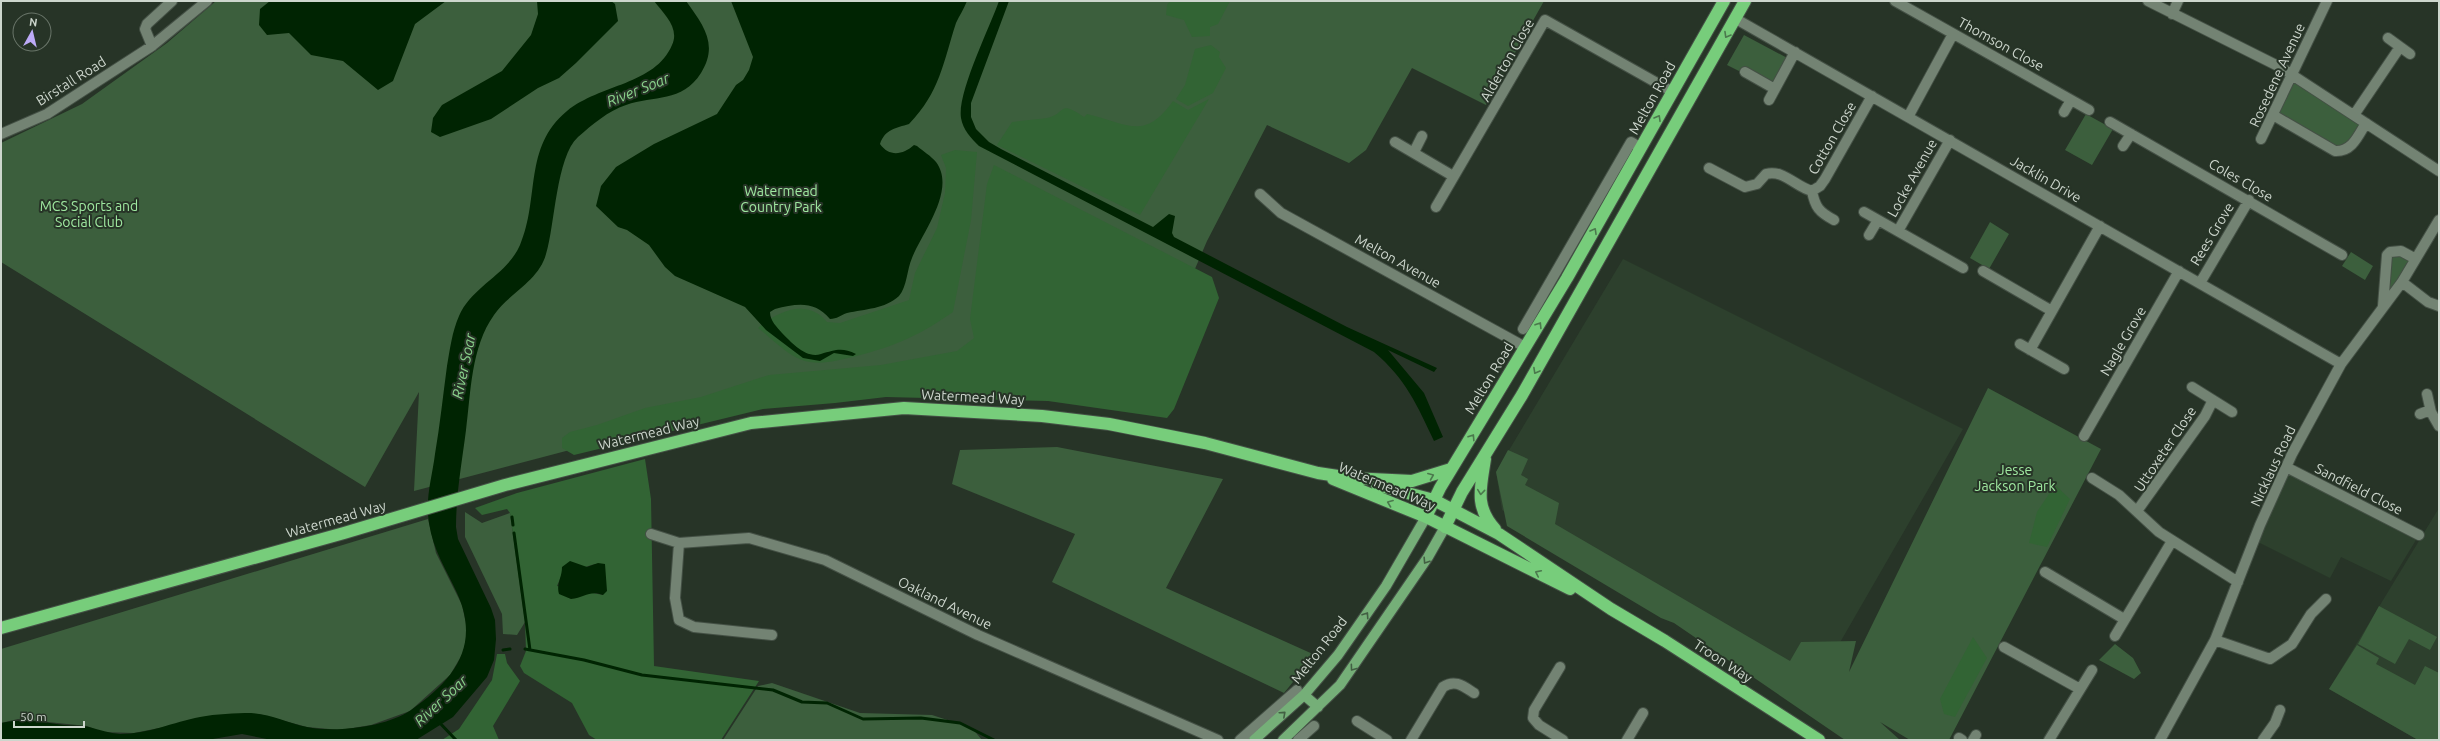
<svg xmlns="http://www.w3.org/2000/svg" width="2440" height="741" font-family="Ubuntu,sans-serif">
<rect width="100%" height="100%" fill="#273427"/>
<!-- built -->
<path fill="#2d402d" d="M 1623,259 L 1963,429 L 1819,679 L 1502,510 L 1496,472 Z
M 2286,467 L 2419,535 L 2391,581 L 2341,557 L 2330,578 L 2254,540 Z
M 2439,508 L 2439,740 L 2418,740 L 2329,689 Z"/>
<!-- green -->
<path fill="#3c5f3d" d="M 216,1 L 1544,1 L 1486,105 L 1412,68 L 1366,150 L 1349,163 L 1267,125 L 1207,241 L 1154,364 L 1049,393 L 883,389 L 760,400 L 414,491 L 419,392 L 365,487 L 1,262 L 1,143 L 82,104 L 167,43 Z
M 1744,35 L 1791,60 L 1775,89 L 1727,65 Z
M 2293,75 L 2366,123 L 2341,151 L 2273,115 Z
M 2086,114 L 2113,129 L 2092,165 L 2065,150 Z
M 1990,222 L 2009,234 L 1989,269 L 1970,258 Z
M 2351,252 L 2373,266 L 2365,280 L 2342,266 Z
M 2390,252 L 2414,258 L 2383,306 Z
M 1988,388 L 2101,449 L 1949,740 L 1910,740 L 1880,722 L 1900,740 L 1845,740 L 1674,623 L 1661,618 L 1507,526 L 1496,472 L 1508,450 L 1528,459 L 1521,475 L 1528,479 L 1525,485 L 1559,503 L 1555,524 L 1790,661 L 1801,642 L 1856,641 L 1849,672 Z
M 1057,447 L 1223,479 L 1166,588 L 1315,655 L 1284,693 L 1052,582 L 1075,534 L 952,484 L 960,450 Z
M 465,512 L 482,523 L 510,513 L 525,622 L 517,635 L 503,634 L 502,614 L 465,537 Z
M 428,519 L 436,553 L 462,605 L 468,633 L 463,653 L 450,675 L 410,711 L 371,725 L 340,730 L 307,727 L 259,714 L 194,719 L 174,725 L 134,733 L 102,732 L 87,726 L 18,719 L 1,723 L 1,649 Z
M 2379,606 L 2437,637 L 2430,650 L 2409,639 L 2395,664 L 2358,644 Z
M 2115,644 L 2133,658 L 2141,673 L 2134,679 L 2099,660 Z
M 2357,645 L 2379,658 L 2376,664 L 2415,685 L 2425,666 L 2439,673 L 2439,740 L 2418,740 L 2329,689 Z
M 772,683 L 860,713 L 932,715 L 972,728 L 982,740 L 723,740 L 758,686 Z"/>
<!-- forest -->
<path fill="#326434" fill-rule="evenodd" d="M 1170,1 L 1230,1 L 1218,24 L 1210,27 L 1210,36 L 1192,37 L 1184,20 L 1166,15 L 1167,5 Z
M 1211,45 L 1220,52 L 1219,57 L 1226,68 L 1213,93 L 1188,106 L 1176,99 L 1185,85 L 1195,49 Z
M 1209,99 L 1140,215 L 997,145 L 1012,122 C 1024,120 1036,120 1047,118 C 1067,114 1057,99 1084,117 L 1087,114 C 1127,123 1144,142 1173,101 L 1188,110 Z
M 955,150 L 977,152 L 971,220 L 953,312 C 914,339 890,348 844,359 C 832,362 815,365 802,360 C 786,354 771,338 758,328 C 778,311 807,298 827,322 L 840,323 L 909,300 L 915,273 L 937,228 L 945,193 L 946,168 L 941,155 Z
M 994,165 L 1212,277 L 1219,298 L 1174,409 L 1167,418 L 1048,401 L 886,397 L 835,403 L 763,409 L 574,455 L 562,448 L 562,438 L 570,432 L 597,425 L 645,408 L 701,397 L 769,375 L 881,365 L 957,351 L 974,338 L 970,319 L 987,184 Z
M 645,459 L 651,499 L 654,666 L 759,681 L 721,740 L 597,740 L 589,735 L 572,703 L 524,673 L 520,666 L 526,651 L 525,622 L 510,513 L 507,509 L 482,515 L 475,508 L 517,493 ZM 595,564 L 605,564 L 603,595 L 557,586 L 562,574 Z
M 2055,485 L 2070,499 L 2047,547 L 2029,543 L 2037,512 Z
M 1973,637 L 1987,658 L 1955,717 L 1944,714 L 1940,699 Z
M 497,654 L 505,654 L 507,663 L 520,681 L 493,726 L 499,740 L 442,740 L 459,729 L 492,680 Z"/>
<!-- water -->
<path fill="#002402" d="M 270,1 L 446,1 L 415,24 L 393,81 L 378,90 L 343,61 L 311,55 L 289,33 L 267,35 L 259,25 L 260,9 Z
M 537,1 L 611,1 L 615,4 L 618,21 L 576,63 L 559,78 L 538,88 L 491,119 L 440,137 L 431,132 L 433,118 L 442,105 L 502,71 L 531,35 L 538,14 Z
M 654,1 L 686,1 C 703,25 719,44 701,73 C 682,103 654,95 626,105 C 608,111 593,124 578,137 C 556,157 555,225 546,254 C 539,281 508,294 494,315 C 471,347 471,392 466,430 C 462,462 456,494 456,527 L 458,539 L 491,608 L 495,620 L 496,639 L 494,660 L 487,677 L 453,717 L 416,740 L 272,740 L 242,734 L 207,740 L 1,740 L 1,723 C 23,718 41,722 64,725 C 72,726 81,725 89,727 C 100,730 109,733 120,734 C 149,734 173,722 200,717 C 216,714 235,713 251,713 C 270,714 288,723 307,727 C 335,733 387,727 411,710 C 454,680 481,646 457,593 C 446,569 433,550 429,523 C 425,498 432,478 435,454 C 440,425 443,395 447,366 C 450,349 452,332 459,316 C 472,286 507,275 520,245 C 540,199 523,147 567,111 C 600,84 655,85 672,45 C 680,28 664,14 654,1 Z
M 731,1 L 967,1 C 964,9 959,16 956,23 C 943,63 940,92 909,124 C 896,128 885,129 880,144 C 889,157 903,155 914,145 L 917,146 C 923,151 931,156 936,162 C 957,190 921,234 912,258 C 907,269 907,287 899,296 C 885,309 865,309 847,313 C 841,315 837,319 830,319 C 814,300 796,304 775,309 L 770,312 C 770,321 777,327 782,333 C 792,343 806,359 821,354 C 835,350 842,347 856,354 L 853,356 L 834,353 L 820,361 L 803,358 L 766,330 L 745,307 L 675,276 L 665,267 L 649,245 L 627,230 L 618,227 L 596,206 L 601,186 L 616,167 L 654,144 L 717,114 L 736,85 L 743,80 L 749,70 L 753,57 Z
M 999,1 L 1009,1 L 971,103 L 971,117 L 976,129 L 989,142 L 1001,149 L 1153,227 L 1169,214 L 1175,216 L 1172,233 L 1174,237 L 1347,327 L 1437,368 L 1434,372 L 1388,350 L 1424,393 L 1443,437 L 1434,441 C 1417,405 1406,379 1374,352 L 979,146 C 971,138 963,130 961,118 C 957,93 990,27 999,1 Z
M 570,561 L 587,567 L 598,563 L 605,564 L 607,591 L 603,595 C 590,590 584,598 571,599 L 559,594 C 556,584 562,578 562,567 Z"/>
<g fill="none" stroke-linecap="round" stroke-linejoin="round">
<!-- stream -->
<path stroke="#002402" stroke-width="3" d="M 512,517 L 513,525
M 514,533 L 530,650
M 525,649 L 584,660 L 642,675 L 773,690 L 802,702 L 827,703 L 863,719 L 921,718 L 960,723 L 994,740
M 503,650 L 510,649
M 438,721 L 456,740"/>
<defs>
<path id="minor" d="M 1895,1 L 2089,110
M 2148,1 L 2280,67 L 2439,171
M 2172,14 L 2178,1
M 1736,19 L 2341,364
M 2388,38 L 2410,54
M 152,46 L 145,29 L 147,24 L 172,1
M 1745,72 L 1775,89
M 1769,100 L 1795,52
M 2064,112 L 2071,100
M 2273,115 L 2335,151 C 2352,152 2358,136 2366,123
M 2354,115 L 2400,47
M 1908,117 L 1953,34
M 2110,122 L 2342,255
M 1,134 L 47,114 L 87,88 L 152,46 L 207,1
M 2261,139 L 2327,1
M 1395,142 L 1453,176
M 2123,146 L 2131,134
M 1414,152 L 1422,136
M 1709,168 L 1745,187 L 1757,184 L 1766,174 C 1783,169 1796,187 1812,191 C 1815,207 1819,212 1834,220
M 1812,191 L 1820,186 L 1825,179 L 1872,96
M 1260,194 L 1281,213 L 1525,347
M 1436,207 L 1545,20 L 1673,92
M 1864,212 L 1963,268
M 1898,231 L 1950,140
M 1869,235 L 1878,220
M 1983,271 L 2052,311
M 2402,282 L 2428,302 L 2439,306
M 2200,283 L 2249,200
M 2383,306 L 2387,255 L 2390,252 L 2401,251 L 2414,258
M 1523,329 L 1631,142 L 1641,148
M 2020,344 L 2064,369
M 2030,350 L 2100,226
M 2192,387 L 2232,412
M 2427,394 L 2431,412 L 2439,426
M 2420,414 L 2430,410
M 2084,436 L 2179,271
M 2286,467 L 2419,535
M 2092,478 L 2119,495 L 2159,532 L 2238,582
M 2137,511 L 2205,416 L 2213,400
M 651,534 L 679,543 L 749,538 L 825,560 L 978,635 L 1218,740
M 679,543 L 675,598 L 679,620 L 694,627 L 772,635
M 2045,572 L 2124,619
M 2115,636 L 2172,541
M 2215,640 L 2270,659 L 2292,644 L 2311,614 L 2326,599
M 2004,647 L 2080,689
M 1560,667 L 1534,710 L 1533,718 L 1539,725 L 1563,740
M 1357,721 L 1387,740
M 1959,738 L 1962,740
M 1240,740 L 1297,690
M 1298,740 L 1314,726
M 1411,740 L 1443,687 C 1455,679 1463,686 1474,693
M 1627,740 L 1643,713
M 1973,740 L 1976,735
M 2049,740 L 2092,670
M 2160,740 L 2215,640 L 2260,525 L 2292,454 L 2341,364 L 2402,282 L 2439,220
M 2263,740 L 2275,723 L 2280,710"/>
<path id="major" d="M 1304,695 L 1318,707
M 1254,740 L 1304,695 L 1338,655 L 1386,586 L 1426,517
M 1283,740 L 1340,685 L 1428,557 L 1445,527"/>
<path id="highway" d="M 1485,459 C 1481,487 1474,506 1495,529
M 1333,479 L 1426,517 L 1570,589
M 1377,485 L 1434,500 L 1499,534 L 1611,609 L 1665,641 L 1819,740
M 1426,517 L 1440,488 L 1567,278 L 1724,1
M 1445,527 L 1462,492 L 1522,395 L 1745,1
M 1,628 L 344,533 L 505,485 L 751,423 L 904,408 L 1042,416 L 1109,424 L 1205,443 L 1318,473 L 1351,478 L 1412,481 L 1451,469"/>
</defs>
<!-- minor casing -->
<use href="#minor" stroke="#445045" stroke-width="12"/>
<!-- major casing -->
<use href="#major" stroke="#445045" stroke-width="12"/>
<!-- highway casing -->
<use href="#highway" stroke="#445045" stroke-width="14"/>
<!-- minor -->
<use href="#minor" stroke="#738373" stroke-width="10"/>
<!-- major -->
<use href="#major" stroke="#75af78" stroke-width="10"/>
<!-- highway -->
<use href="#highway" stroke="#77cd7b" stroke-width="12"/>
</g>
<!-- one-way arrows -->
<defs><path id="oneway-chevron" d="M-2-3.5L2.5 0L-2 3.5" fill="none" stroke-width="1.6" stroke-linecap="round" stroke-linejoin="round"/></defs>
<g stroke="#4b794d">
<use href="#oneway-chevron" transform="translate(1727 35) rotate(120)"/>
<use href="#oneway-chevron" transform="translate(1658 118) rotate(-60)"/>
<use href="#oneway-chevron" transform="translate(1594 231) rotate(-60)"/>
<use href="#oneway-chevron" transform="translate(1539 325) rotate(-58)"/>
<use href="#oneway-chevron" transform="translate(1536 371) rotate(119)"/>
<use href="#oneway-chevron" transform="translate(1472 437) rotate(-57)"/>
<use href="#oneway-chevron" transform="translate(1431 476) rotate(-22)"/>
<use href="#oneway-chevron" transform="translate(1481 492) rotate(96)"/>
<use href="#oneway-chevron" transform="translate(1390 503) rotate(-159)"/>
<use href="#oneway-chevron" transform="translate(1538 573) rotate(-154)"/>
</g>
<g stroke="#425f43">
<use href="#oneway-chevron" transform="translate(1426 561) rotate(123)"/>
<use href="#oneway-chevron" transform="translate(1366 615) rotate(-56)"/>
<use href="#oneway-chevron" transform="translate(1353 668) rotate(126)"/>
<use href="#oneway-chevron" transform="translate(1283 714) rotate(-42)"/>
</g>
<g text-anchor="middle" stroke-width="4" stroke-linejoin="round" paint-order="stroke">
<!-- street labels -->
<g font-size="14" fill="#cdd6cd" stroke="#273427">
<text transform="translate(2001 44) rotate(29)" y="5">Thomson Close</text>
<text transform="translate(1507 60) rotate(-60)" y="5">Alderton Close</text>
<text transform="translate(2277 75) rotate(-65)" y="5">Rosedene Avenue</text>
<text transform="translate(71 81) rotate(-32)" y="5">Birstall Road</text>
<text transform="translate(1652 98) rotate(-61)" y="5">Melton Road</text>
<text transform="translate(1832 138) rotate(-60)" y="5">Cotton Close</text>
<text transform="translate(1912 178) rotate(-61)" y="5">Locke Avenue</text>
<text transform="translate(2046 179) rotate(30)" y="5">Jacklin Drive</text>
<text transform="translate(2241 180) rotate(30)" y="5">Coles Close</text>
<text transform="translate(2212 234) rotate(-59)" y="5">Rees Grove</text>
<text transform="translate(1398 261) rotate(29)" y="5">Melton Avenue</text>
<text transform="translate(2123 341) rotate(-60)" y="5">Nagle Grove</text>
<text transform="translate(1489 378) rotate(-59)" y="5">Melton Road</text>
<text transform="translate(973 397) rotate(3)" y="5">Watermead Way</text>
<text transform="translate(649 433) rotate(-14)" y="5">Watermead Way</text>
<text transform="translate(2165 449) rotate(-56)" y="5">Uttoxeter Close</text>
<text transform="translate(2273 466) rotate(-65)" y="5">Nicklaus Road</text>
<text transform="translate(1387 486) rotate(23)" y="5">Watermead Way</text>
<text transform="translate(2359 489) rotate(27)" y="5">Sandfield Close</text>
<text transform="translate(336 519) rotate(-16)" y="5">Watermead Way</text>
<text transform="translate(945 603) rotate(26)" y="5">Oakland Avenue</text>
<text transform="translate(1319 650) rotate(-52)" y="5">Melton Road</text>
<text transform="translate(1723 661) rotate(33)" y="5">Troon Way</text>
</g>
<!-- park labels -->
<g font-size="14" fill="#9fe8a0" stroke="#273427">
<text x="781" y="196">Watermead<tspan x="781" dy="16">Country Park</tspan></text>
<text x="89" y="211">MCS Sports and<tspan x="89" dy="16">Social Club</tspan></text>
<text x="2015" y="475">Jesse<tspan x="2015" dy="16">Jackson Park</tspan></text>
</g>
<!-- water labels -->
<g font-size="15" font-style="italic" fill="#8ad38c" stroke="#273427">
<text transform="translate(638 90) rotate(-22)" y="5">River Soar</text>
<text transform="translate(464 366) rotate(-78)" y="5">River Soar</text>
<text transform="translate(441 701) rotate(-43)" y="5">River Soar</text>
</g>
</g>
<!-- border -->
<rect width="2440" height="741" fill="none" stroke="#cdd6cd" stroke-width="4"/>
<!-- north arrow -->
<g transform="translate(32 32) rotate(8)"><circle r="19" fill="#273427" stroke="#697569"/>
<path d="M0-3L7 15L0 10L-7 15Z" fill="#bcaaf6"/>
<text y="-6" font-size="11" font-weight="bold" text-anchor="middle" fill="#cdd6cd">N</text>
</g>
<!-- scale -->
<path d="M14 721v6h70v-6" fill="none" stroke="#cdd6cd" stroke-width="2"/>
<text x="20" y="721" font-size="12" fill="#cdd6cd" stroke="#273427" stroke-width="3" paint-order="stroke">50 m</text>
</svg>
